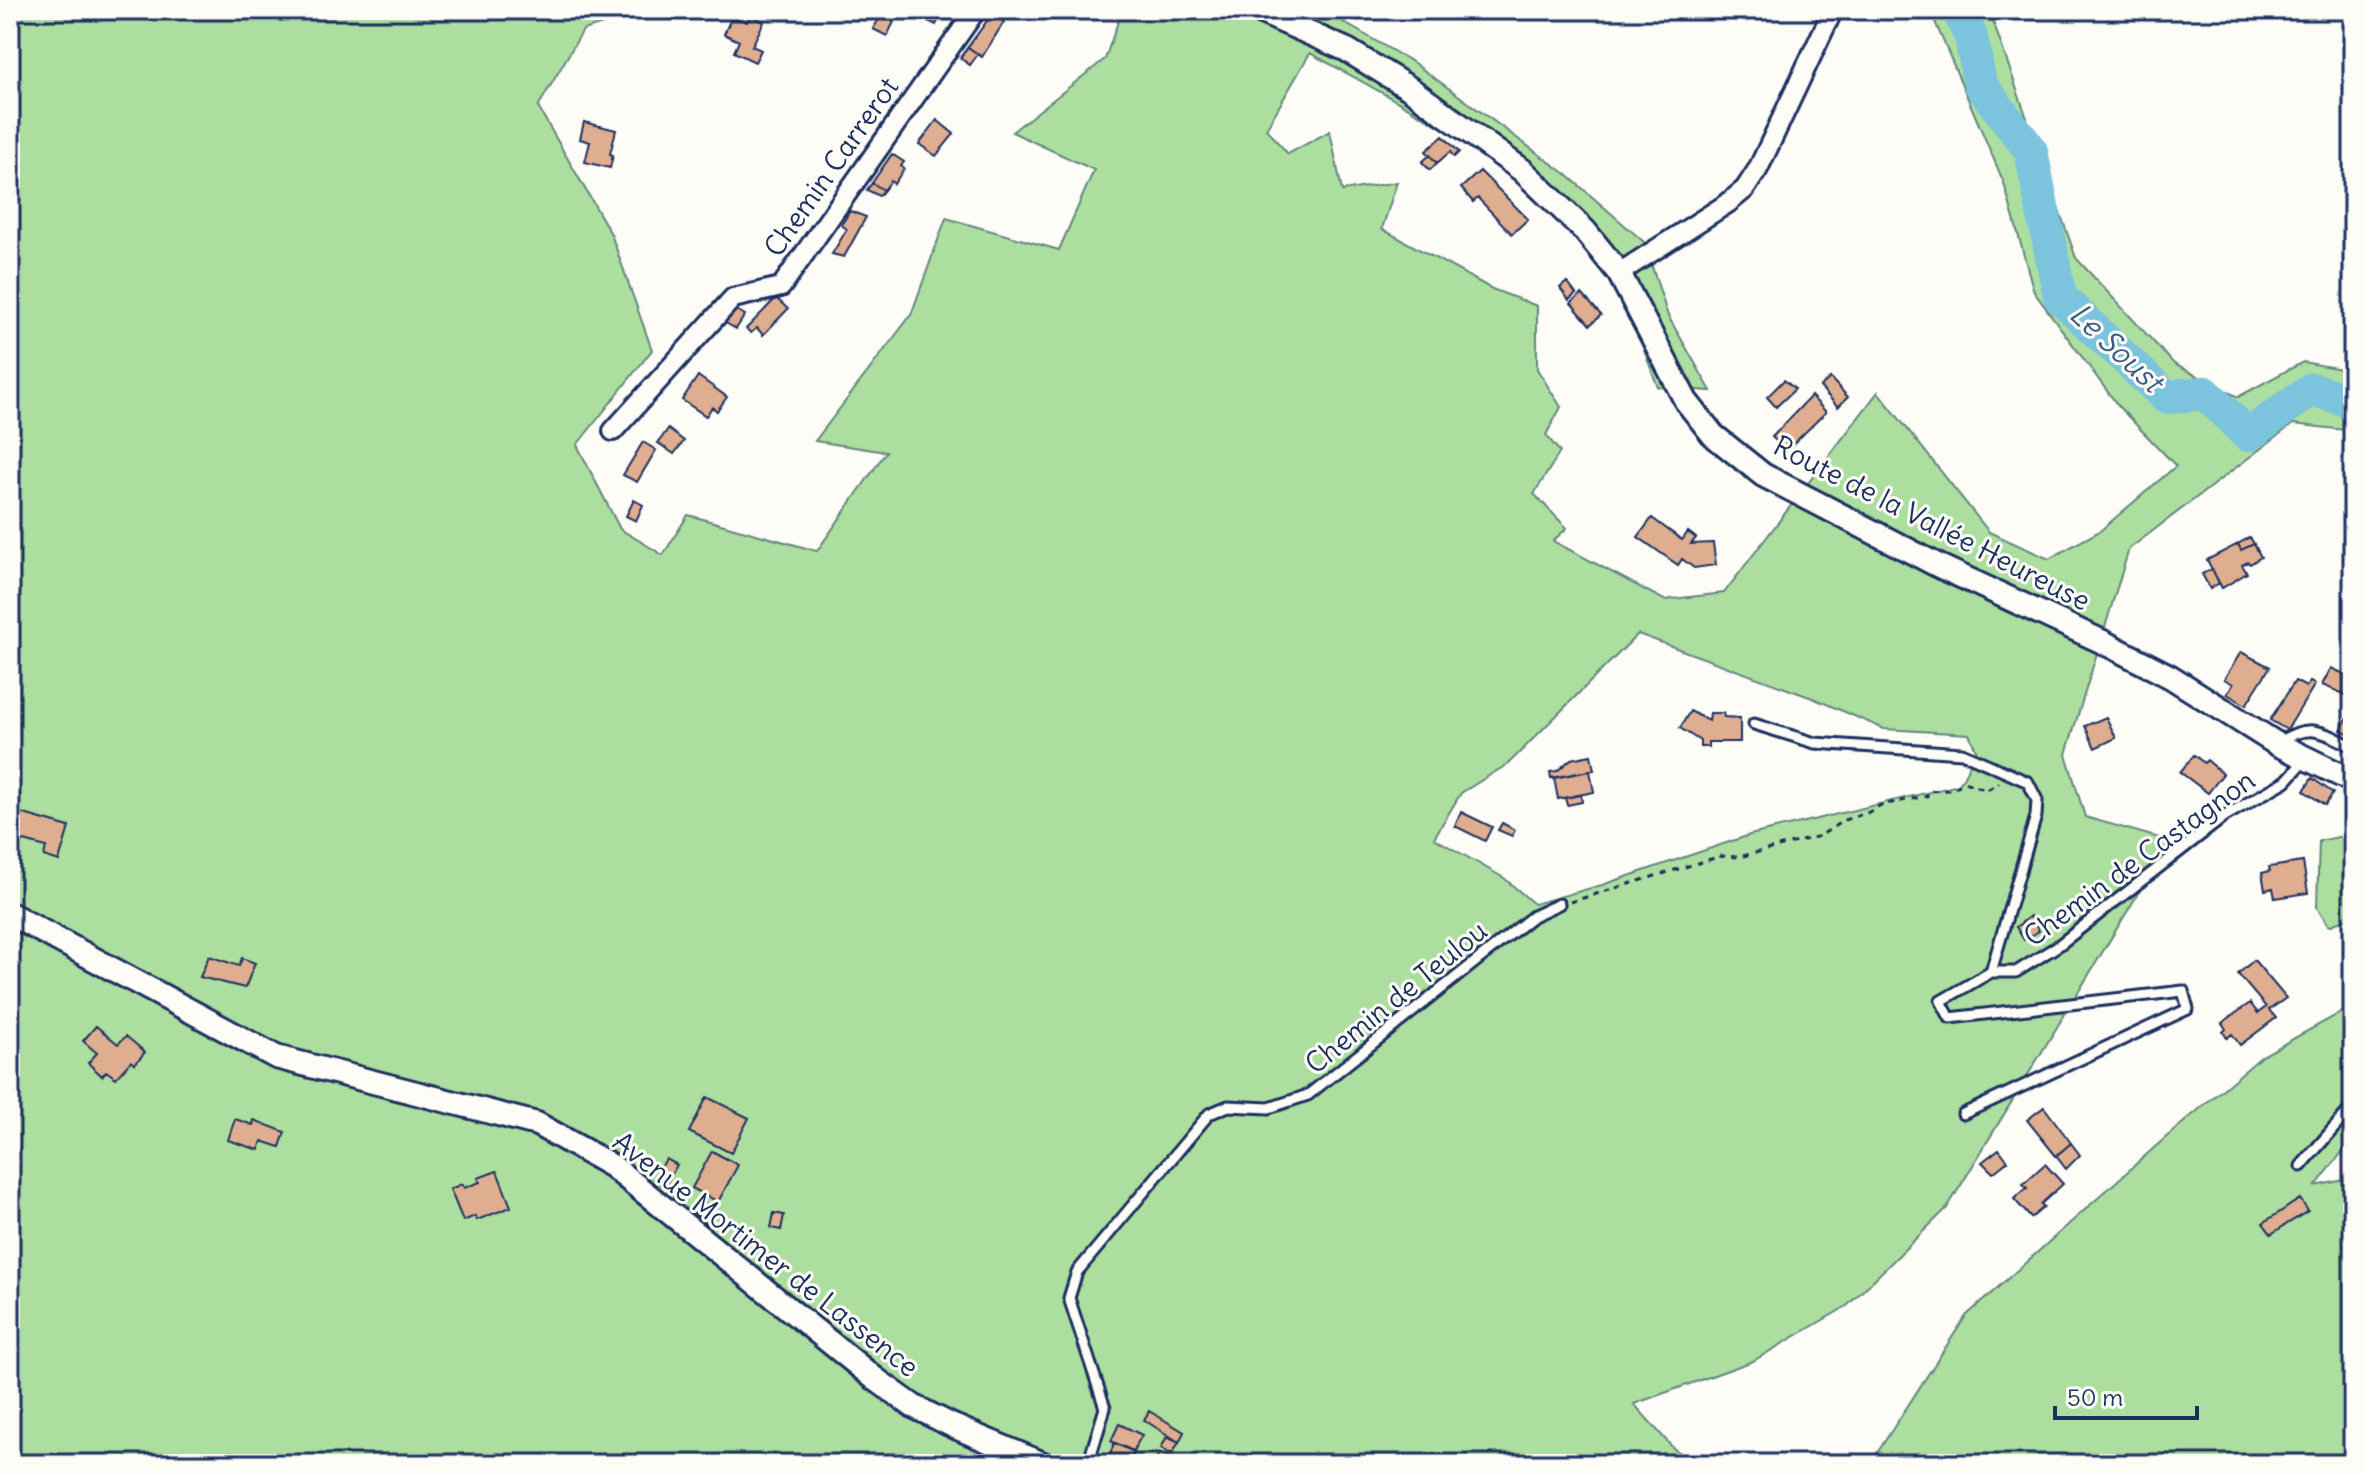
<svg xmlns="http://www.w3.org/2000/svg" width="2363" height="1474" font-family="Delius,sans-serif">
<rect width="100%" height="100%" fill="#fdfcf7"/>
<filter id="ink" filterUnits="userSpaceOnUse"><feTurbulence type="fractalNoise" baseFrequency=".0125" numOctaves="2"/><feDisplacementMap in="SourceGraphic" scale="16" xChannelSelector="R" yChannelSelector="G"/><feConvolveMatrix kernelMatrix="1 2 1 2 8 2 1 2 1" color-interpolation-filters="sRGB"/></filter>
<g filter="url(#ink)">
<!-- green -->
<path fill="#acde9f" stroke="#64867e" stroke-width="2" fill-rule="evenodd" d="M 10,10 L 648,10 L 583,30 L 538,107 L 611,234 L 652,350 L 577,445 L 620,529 L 663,555 L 688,515 L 817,551 L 886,452 L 815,441 L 911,315 L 946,218 L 1059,250 L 1094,170 L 1012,132 L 1105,59 L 1122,10 L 1322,10 L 1414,63 L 1566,174 L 1644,242 L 1668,316 L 1711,391 L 1658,387 C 1645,355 1635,320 1619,290 C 1605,264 1585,244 1565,223 C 1491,149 1401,103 1310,53 L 1266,129 L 1288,154 L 1330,131 L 1342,191 L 1397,182 L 1382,229 L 1492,289 L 1537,306 L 1537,369 L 1561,407 L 1546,435 L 1560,452 L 1534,494 L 1567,528 L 1553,541 L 1664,600 L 1724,593 L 1878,392 L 1989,532 L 2049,559 L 2100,531 L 2176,466 L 2119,407 L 2034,292 L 2004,183 L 1930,10 L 1989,10 L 2076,258 L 2174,364 L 2238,397 L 2303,362 L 2353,371 L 2353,431 L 2293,424 L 2129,549 L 2066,754 L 2085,817 L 2170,841 L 1947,1208 L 1847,1306 L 1753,1361 L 1634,1404 L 1673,1448 L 1695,1464 L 10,1464 ZM 1638,634 L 1815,699 L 1884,729 L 1969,734 L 1977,752 L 1959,785 L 1750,835 L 1602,885 L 1534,904 L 1504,878 L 1434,838 L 1461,793 L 1508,764 Z
M 2353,834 L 2353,916 L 2329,926 L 2317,907 L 2319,841 Z
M 2353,1006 L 2353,1138 L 2316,1186 L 2353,1178 L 2353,1464 L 1870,1464 L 1966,1316 L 2164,1139 L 2262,1056 Z"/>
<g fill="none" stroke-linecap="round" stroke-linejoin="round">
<!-- river -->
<path stroke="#7cc3dd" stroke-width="34" d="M 1958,10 L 1971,37 L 1980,84 L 2031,151 L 2060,297 L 2166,397 L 2205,393 L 2248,435 L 2312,389 L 2344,399 L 2353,405"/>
</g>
<!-- building -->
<path fill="#dfae90" stroke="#1b2f5e" stroke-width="2" d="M 923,10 L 943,10 L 936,25 L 920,17 Z
M 992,14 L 1004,22 L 982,57 L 968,47 Z
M 751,15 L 764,22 L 752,46 L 761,50 L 755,62 L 734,52 L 739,41 L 724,34 L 732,16 L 747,22 Z
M 881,15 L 894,22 L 887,36 L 873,29 Z
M 968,47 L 978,54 L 970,65 L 960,58 Z
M 937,120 L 954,134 L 936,156 L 919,144 Z
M 584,122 L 616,130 L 610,154 L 613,155 L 610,168 L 585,162 L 590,142 L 580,139 Z
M 1443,136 L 1459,152 L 1454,157 L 1450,152 L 1437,163 L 1426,151 Z
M 892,154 L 904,162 L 901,166 L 904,169 L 894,184 L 891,181 L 884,190 L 872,183 Z
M 1430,155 L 1437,163 L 1430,170 L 1422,162 Z
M 1480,171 L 1528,219 L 1512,234 L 1478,198 L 1473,202 L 1461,188 Z
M 872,183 L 884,190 L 879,196 L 867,190 Z
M 850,211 L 866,217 L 844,257 L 832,254 L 847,229 L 841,225 Z
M 1567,282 L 1576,294 L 1569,300 L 1560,288 Z
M 1582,294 L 1601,315 L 1590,325 L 1571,303 Z
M 776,298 L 788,309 L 763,335 L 757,328 L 751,333 L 746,329 Z
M 735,309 L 745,315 L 736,329 L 724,322 Z
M 698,376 L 727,397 L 717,411 L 712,407 L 706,416 L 682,400 Z
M 1830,378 L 1848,397 L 1838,407 L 1820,387 Z
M 1784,380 L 1795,389 L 1776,407 L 1767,397 Z
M 1811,396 L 1826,412 L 1786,451 L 1772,437 Z
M 668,429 L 684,441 L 674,454 L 658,443 Z
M 643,442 L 656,450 L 637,482 L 623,475 Z
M 634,500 L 643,505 L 636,521 L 626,516 Z
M 1652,518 L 1682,540 L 1688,532 L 1696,538 L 1691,544 L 1713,543 L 1716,565 L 1694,568 L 1682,559 L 1678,565 L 1638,537 Z
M 2250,537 L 2254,544 L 2241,550 L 2238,544 Z
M 2238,544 L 2241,550 L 2254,544 L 2261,557 L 2250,564 L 2248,562 L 2242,565 L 2247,573 L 2222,588 L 2207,560 Z
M 2212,569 L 2219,583 L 2210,589 L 2202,574 Z
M 2241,652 L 2270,667 L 2246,705 L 2227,694 L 2233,684 L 2224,679 Z
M 2331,668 L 2353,678 L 2353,687 L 2349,696 L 2322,685 Z
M 2295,681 L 2306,687 L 2310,682 L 2315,684 L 2287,730 L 2270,720 Z
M 1690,711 L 1709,721 L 1710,713 L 1723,713 L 1724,717 L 1740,718 L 1740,742 L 1708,742 L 1708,747 L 1700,747 L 1700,741 L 1680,728 Z
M 2351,711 L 2353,712 L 2353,736 L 2341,730 Z
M 2106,717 L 2116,738 L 2095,748 L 2085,726 Z
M 1591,755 L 1594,770 L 1551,778 L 1550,772 L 1557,771 L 1571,759 Z
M 2194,755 L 2204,763 L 2207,760 L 2223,774 L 2208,793 L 2180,772 Z
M 1590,771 L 1594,792 L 1558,799 L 1554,778 Z
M 2312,778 L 2333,793 L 2325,805 L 2304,791 Z
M 1581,795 L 1582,802 L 1567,805 L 1565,798 Z
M 10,810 L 69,827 L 59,861 L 44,856 L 46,847 L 17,839 L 15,848 L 10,847 Z
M 1461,812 L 1492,827 L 1485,841 L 1455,826 Z
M 1502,823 L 1515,830 L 1512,836 L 1498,830 Z
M 2303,862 L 2308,893 L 2275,898 L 2273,888 L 2265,890 L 2262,873 L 2270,871 L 2269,867 Z
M 2030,916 L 2039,931 L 2024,940 L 2016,927 Z
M 209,956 L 239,966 L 242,958 L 255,963 L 245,988 L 200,977 Z
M 2254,960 L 2286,998 L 2269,1010 L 2276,1018 L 2240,1045 L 2232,1034 L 2227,1038 L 2223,1032 L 2226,1029 L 2222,1023 L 2250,1003 L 2258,1013 L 2266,1007 L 2238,974 Z
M 96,1026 L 118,1044 L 126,1036 L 145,1052 L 135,1064 L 131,1061 L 116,1078 L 106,1071 L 102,1076 L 88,1063 L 97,1053 L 83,1041 Z
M 707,1097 L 749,1118 L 731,1153 L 689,1132 Z
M 2044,1107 L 2071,1143 L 2056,1156 L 2027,1120 Z
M 235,1119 L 253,1125 L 254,1120 L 285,1132 L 280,1147 L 262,1141 L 259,1150 L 228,1140 Z
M 2071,1143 L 2080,1155 L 2066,1169 L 2056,1156 Z
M 1999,1149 L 2008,1161 L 1993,1173 L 1982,1162 Z
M 712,1151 L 738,1165 L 718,1202 L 692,1188 Z
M 666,1159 L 677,1165 L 664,1187 L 654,1179 Z
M 2045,1164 L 2063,1184 L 2041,1204 L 2044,1207 L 2031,1218 L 2014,1199 L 2027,1188 L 2023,1184 Z
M 497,1171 L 511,1207 L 477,1220 L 475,1216 L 463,1221 L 450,1189 L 462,1184 L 464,1188 L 480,1182 L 478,1178 Z
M 2300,1199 L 2308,1211 L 2271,1234 L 2263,1223 Z
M 703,1202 L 715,1212 L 707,1224 L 694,1213 Z
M 774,1213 L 784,1215 L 781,1230 L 771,1228 Z
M 1149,1411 L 1184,1432 L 1179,1442 L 1144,1420 Z
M 1119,1424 L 1142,1435 L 1133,1451 L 1111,1441 Z
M 1167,1436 L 1179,1442 L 1172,1454 L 1161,1448 Z
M 1114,1443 L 1134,1452 L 1130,1464 L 1108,1461 Z
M 1159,1453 L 1184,1464 L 1164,1462 L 1163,1464 L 1155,1461 Z"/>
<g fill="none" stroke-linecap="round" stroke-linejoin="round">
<defs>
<path id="service" d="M 1754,724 L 1815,743 L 1962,753 L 2028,782 L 2037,800 L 2036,816 L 1991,972
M 2280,742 C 2309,722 2324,732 2353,747
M 1963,1114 L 2188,1009 L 2183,991 L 1950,1018 L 1941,1001 L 1991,972 L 2016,972 L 2059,945 L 2225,816 L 2286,781 L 2306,759
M 2301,1166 L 2353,1106
M 1088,1464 L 1105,1408 L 1069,1298 L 1077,1272 L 1209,1114 L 1228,1106 L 1269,1108 L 1308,1095 L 1533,916 L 1559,904"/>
<path id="minor" d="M 1619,273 L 1728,203 L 1745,189 L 1758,169 L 1833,10
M 613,431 L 733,298 L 781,287 L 976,10"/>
<path id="tertiary" d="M 1257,10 L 1347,50 L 1409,88 L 1522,170 L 1585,231 L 1619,273 L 1686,401 L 1713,435 L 1763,475 L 1939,566 L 2103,642 L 2171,677 L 2277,744 L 2353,781
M 10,914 L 276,1057 L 537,1124 L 612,1166 L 874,1378 L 913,1406 L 953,1426 L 1043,1464"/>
</defs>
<!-- service casing -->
<use href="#service" stroke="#1b2f5e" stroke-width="15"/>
<!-- minor casing -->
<use href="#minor" stroke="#1b2f5e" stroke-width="24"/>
<!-- tertiary casing -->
<use href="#tertiary" stroke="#1b2f5e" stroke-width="28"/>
<!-- path -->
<path stroke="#1b2f5e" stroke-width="3" stroke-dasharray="6 6" stroke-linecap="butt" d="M 1570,902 L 1721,856 L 1739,857 L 1820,836 L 1844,820 L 1867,813 L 1881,805 L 1927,796 L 1928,791 L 1951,790 L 1964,782 L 1987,790 L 1999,783"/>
<!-- service -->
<use href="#service" stroke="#fdfcf7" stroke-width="9"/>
<!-- minor -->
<use href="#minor" stroke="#fdfcf7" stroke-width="18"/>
<!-- tertiary -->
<use href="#tertiary" stroke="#fdfcf7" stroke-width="22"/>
</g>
</g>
<g text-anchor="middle" stroke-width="6" stroke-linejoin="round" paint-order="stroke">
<!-- street labels -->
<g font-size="28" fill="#1b2f5e" stroke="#fdfcf7">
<text transform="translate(831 167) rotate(-55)" y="10">Chemin Carrerot</text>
<text transform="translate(1932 523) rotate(27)" y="10">Route de la Vallée Heureuse</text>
<text transform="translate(2139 858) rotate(-36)" y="10">Chemin de Castagnon</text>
<text transform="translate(1396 997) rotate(-39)" y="10">Chemin de Teulou</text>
<text transform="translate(766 1254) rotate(38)" y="10">Avenue Mortimer de Lassence</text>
</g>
<!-- water labels -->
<g font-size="30" font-style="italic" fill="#385b84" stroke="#fdfcf7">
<text transform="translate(2116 348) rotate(43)" y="10">Le Soust</text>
</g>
</g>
<!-- margin -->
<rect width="2363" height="1474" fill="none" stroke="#fdfcf7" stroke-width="40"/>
<rect x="20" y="20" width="2323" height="1434" fill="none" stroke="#1b2f5e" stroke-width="3" filter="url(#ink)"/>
<!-- scale -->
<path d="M2055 1406v12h142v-12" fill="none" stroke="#1b2f5e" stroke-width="4"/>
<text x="2067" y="1406" font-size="24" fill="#1b2f5e" stroke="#fdfcf7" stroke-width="6" paint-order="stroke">50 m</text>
</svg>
